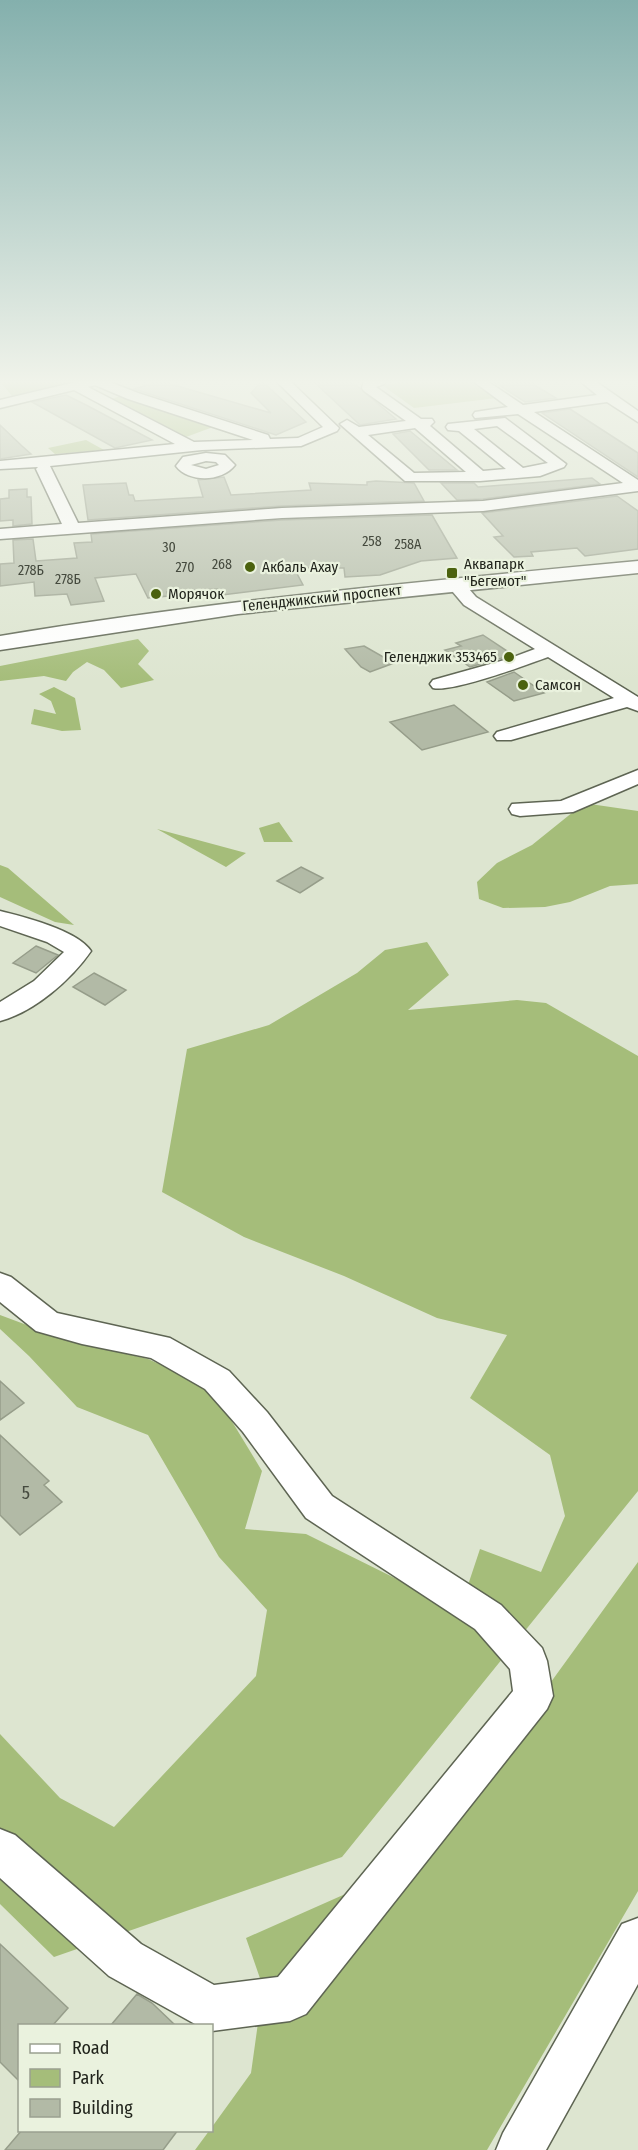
<svg xmlns="http://www.w3.org/2000/svg" width="638" height="2150" font-family="'Fira Sans Condensed',sans-serif">
<rect width="100%" height="100%" fill="#dde5d0"/>
<!-- green -->
<path fill="#a5bd7a" d="M 0,381 L 79,381 L 12,396 Z
M 413,381 L 473,381 L 476,383 L 468,384 L 477,383 L 497,398 L 414,408 L 382,385 Z
M 121,396 L 213,427 L 186,437 L 111,399 Z
M 86,440 L 104,450 L 55,454 L 48,448 Z
M 138,639 L 149,651 L 138,664 L 154,680 L 121,688 L 104,670 L 87,662 L 73,672 L 66,681 L 44,676 L 0,681 L 0,666 Z
M 54,687 L 75,698 L 81,730 L 62,731 L 31,724 L 34,709 L 56,714 L 51,701 L 39,694 Z
M 590,804 L 638,811 L 638,884 L 610,886 L 570,902 L 545,907 L 503,908 L 479,899 L 477,882 L 497,863 L 532,845 L 573,812 Z
M 279,822 L 293,842 L 264,842 L 259,828 Z
M 157,829 L 246,853 L 226,867 Z
M 0,865 L 8,868 L 74,925 L 55,922 L 0,897 Z
M 427,942 L 449,975 L 408,1010 L 517,1000 L 546,1003 L 638,1056 L 638,1491 L 342,1857 L 54,1957 L 0,1904 L 0,1734 L 60,1798 L 114,1827 L 256,1676 L 267,1610 L 219,1557 L 148,1435 L 77,1407 L 29,1356 L 0,1329 L 0,1315 L 67,1340 L 148,1359 L 211,1387 L 262,1471 L 245,1529 L 306,1534 L 423,1592 L 468,1585 L 480,1549 L 541,1572 L 565,1516 L 550,1455 L 470,1398 L 507,1335 L 437,1318 L 344,1276 L 244,1237 L 162,1192 L 187,1049 L 269,1025 L 357,973 L 385,950 Z
M 638,1562 L 638,1891 L 487,2150 L 195,2150 L 209,2131 L 212,2130 L 212,2127 L 251,2073 L 263,1987 L 246,1938 L 422,1860 Z"/>
<!-- building -->
<path fill="#b2baa6" stroke="#969d8a" stroke-width="1.5" d="M 160,381 L 271,413 L 251,393 L 262,381 L 306,422 L 276,435 L 134,389 Z
M 313,381 L 351,381 L 396,419 L 360,425 Z
M 493,381 L 528,381 L 556,398 L 525,402 Z
M 66,395 L 88,406 L 152,440 L 115,448 L 32,402 Z
M 570,409 L 638,453 L 638,477 L 542,413 Z
M 0,425 L 22,446 L 31,454 L 0,459 Z
M 410,431 L 457,470 L 429,470 L 393,434 Z
M 224,477 L 231,495 L 311,490 L 309,483 L 367,485 L 367,482 L 376,481 L 414,483 L 424,501 L 282,506 L 88,520 L 83,485 L 126,483 L 129,495 L 133,495 L 135,501 L 203,497 L 198,480 Z
M 592,478 L 600,484 L 483,499 L 457,500 L 441,483 L 474,483 L 478,487 Z
M 27,489 L 27,497 L 31,497 L 32,524 L 13,526 L 13,520 L 0,521 L 0,499 L 9,498 L 9,490 Z
M 617,496 L 638,511 L 638,549 L 585,556 L 577,548 L 531,552 L 533,556 L 514,557 L 494,537 L 503,536 L 482,513 Z
M 432,515 L 457,558 L 421,561 L 380,575 L 345,577 L 344,568 L 294,568 L 303,585 L 222,595 L 218,589 L 167,592 L 168,596 L 148,598 L 136,574 L 95,578 L 104,601 L 71,605 L 67,594 L 35,596 L 34,582 L 0,586 L 0,564 L 14,563 L 13,540 L 33,539 L 36,561 L 77,558 L 74,543 L 92,542 L 91,534 L 282,520 Z
M 483,635 L 513,655 L 470,667 L 445,650 L 461,646 L 456,643 Z
M 364,646 L 394,663 L 370,672 L 361,667 L 345,649 Z
M 514,672 L 544,693 L 514,701 L 487,682 Z
M 454,705 L 488,732 L 422,750 L 390,722 Z
M 301,867 L 323,878 L 300,893 L 277,881 Z
M 36,946 L 58,955 L 36,973 L 13,963 Z
M 94,973 L 126,990 L 105,1005 L 73,987 Z
M 0,1381 L 24,1403 L 0,1420 Z
M 0,1435 L 49,1481 L 44,1485 L 62,1502 L 20,1535 L 0,1515 Z
M 0,1944 L 68,2008 L 53,2025 L 20,2025 L 20,2082 L 0,2062 Z
M 137,1994 L 152,2003 L 175,2025 L 111,2025 Z
M 22,2130 L 178,2130 L 163,2150 L 5,2150 Z"/>
<g fill="none" stroke-linecap="round" stroke-linejoin="round">
<defs>
<path id="minor" d="M 80,381 L 107,381 L 138,393 L 268,435 L 270,439 L 298,438 L 323,427 L 276,381 L 290,381 L 339,428 L 337,431 L 301,446 L 202,450 L 50,466 L 78,523 L 282,508 L 483,501 L 623,483 L 518,414 L 475,418 L 473,415 L 475,412 L 508,407 L 473,381 L 487,381 L 523,405 L 597,395 L 580,381 L 595,381 L 638,411 L 638,422 L 607,402 L 534,412 L 638,480 L 638,491 L 483,511 L 282,518 L 0,539 L 0,529 L 62,524 L 36,469 L 38,467 L 0,469 L 0,461 L 175,444 L 74,390 L 0,408 L 0,400 ZM 95,385 L 128,399 L 253,440 L 194,442 L 88,387 Z
M 364,381 L 385,381 L 384,384 L 376,387 L 421,419 L 432,419 L 434,422 L 430,426 L 483,471 L 506,469 L 459,431 L 448,430 L 446,427 L 448,424 L 505,418 L 566,464 L 564,467 L 540,476 L 480,481 L 405,481 L 340,424 L 347,420 L 359,427 L 406,421 L 364,391 L 362,388 ZM 497,426 L 548,463 L 523,468 L 474,429 ZM 415,428 L 466,472 L 414,473 L 368,435 Z
M 206,453 L 225,455 L 235,465 C 222,482 189,483 176,466 L 183,457 ZM 206,461 L 216,462 L 219,465 L 206,469 L 191,465 Z
M 456,580 L 462,581 L 476,597 L 638,697 L 638,711 L 627,707 L 511,740 L 497,740 L 494,736 L 497,732 L 614,698 L 548,657 C 526,665 452,693 433,688 L 430,684 L 433,680 L 508,659 L 535,649 L 464,605 L 447,585 L 450,581 Z
M 638,770 L 638,784 L 573,812 L 520,816 L 512,814 L 509,809 L 512,804 L 561,801 Z
M 0,911 C 24,917 77,930 91,951 C 71,980 34,1012 0,1021 L 0,1002 L 34,981 L 64,952 L 47,942 L 0,926 Z
M 0,1273 L 11,1277 L 57,1313 L 170,1338 L 229,1371 L 267,1412 L 332,1496 L 501,1605 L 542,1648 L 547,1661 L 553,1696 L 547,1709 L 306,2014 L 290,2021 L 212,2031 L 212,2026 L 195,2024 L 109,1976 L 0,1878 L 0,1829 L 15,1835 L 141,1944 L 214,1985 L 278,1977 L 513,1691 L 510,1669 L 475,1629 L 306,1518 L 243,1432 L 205,1389 L 151,1358 L 82,1344 L 36,1331 L 0,1302 Z
M 638,1918 L 638,1984 L 546,2150 L 496,2150 L 503,2133 L 622,1924 Z"/>
<path id="major" d="M 638,561 L 638,573 L 238,614 L 0,650 L 0,636 C 212,601 425,581 638,561 Z"/>
</defs>
<!-- minor casing -->
<use href="#minor" stroke="#5e6553" stroke-width="3"/>
<!-- major casing -->
<use href="#major" stroke="#5e6553" stroke-width="3"/>
<!-- minor -->
<use href="#minor" fill="#fff" fill-rule="evenodd"/>
<!-- major -->
<use href="#major" fill="#fff" fill-rule="evenodd"/>
</g>
<!-- sky -->
<linearGradient id="sky" x2="0" y2="1"><stop stop-color="#84b0ad"/><stop offset="0.56" stop-color="#f0f3ea"/><stop offset="1" stop-color="#f0f3ea" stop-opacity="0"/></linearGradient>
<rect width="638" height="682" fill="url(#sky)"/>
<!-- markers -->
<g fill="#4b620e" stroke="#eaf2de" stroke-width="2">
<circle cx="250" cy="567" r="6"/>
<rect x="446" y="567" width="12" height="12" rx="3"/>
<circle cx="156" cy="594" r="6"/>
<circle cx="509" cy="657" r="6"/>
<circle cx="523" cy="685" r="6"/>
</g>
<g text-anchor="middle" stroke-width="4.5" stroke-linejoin="round" paint-order="stroke">
<!-- far-number labels -->
<g font-size="14" fill="#454a3e">
<text x="372" y="546">258</text>
<text x="408" y="549">258А</text>
<text x="169" y="552">30</text>
<text x="222" y="569">268</text>
<text x="185" y="572">270</text>
<text x="31" y="575">278Б</text>
<text x="68" y="584">278Б</text>
</g>
<!-- far-poi labels -->
<g font-size="15" fill="#21241c" stroke="#eaf2de" text-anchor="start">
<text x="464" y="569">Аквапарк<tspan x="464" dy="17">"Бегемот"</tspan></text>
<text x="262" y="572">Акбаль Ахау</text>
<text x="168" y="599">Морячок</text>
<text x="497" y="662" text-anchor="end">Геленджик 353465</text>
<text x="535" y="690">Самсон</text>
</g>
<!-- far-street labels -->
<g font-size="15" fill="#21241c" stroke="#eaf2de">
<text transform="translate(322 598) rotate(-6)" y="5">Геленджикский проспект</text>
</g>
<!-- near-number labels -->
<g font-size="18" fill="#454a3e">
<text x="26" y="1499">5</text>
</g>
</g>
<!-- legend -->
<rect x="18" y="2024" width="195" height="108" fill="#eaf2de" stroke="#9aa090" stroke-width="1.5"/>
<rect x="30" y="2044" width="30" height="9" fill="#ffffff" stroke="#9aa090" stroke-width="1.5"/>
<text x="72" y="2054" font-size="18" fill="#21241c">Road</text>
<rect x="30" y="2069" width="30" height="18" fill="#a5bd7a" stroke="#9aa090" stroke-width="1.5"/>
<text x="72" y="2084" font-size="18" fill="#21241c">Park</text>
<rect x="30" y="2099" width="30" height="18" fill="#b2baa6" stroke="#9aa090" stroke-width="1.5"/>
<text x="72" y="2114" font-size="18" fill="#21241c">Building</text>
</svg>
